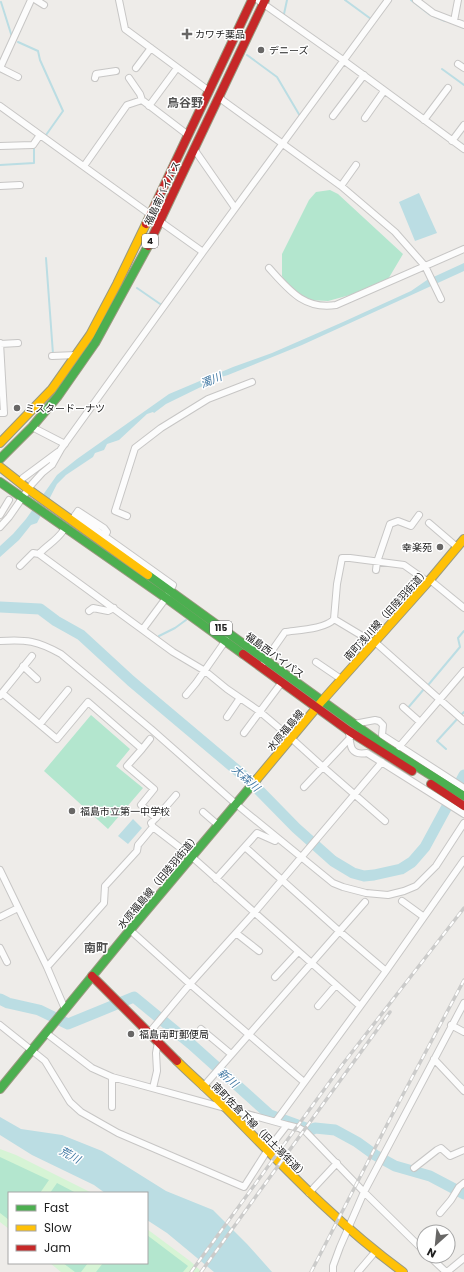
<svg xmlns="http://www.w3.org/2000/svg" width="464" height="1272" font-family="Poppins,'Noto Sans JP',sans-serif">
<rect width="100%" height="100%" fill="#eeece9"/>
<!-- park -->
<path fill="#d6f4d5" d="M 0,1149 L 16,1155 L 92,1193 L 9,1193 L 9,1229 L 0,1222 Z
M 147,1229 L 190,1261 L 202,1272 L 61,1272 L 50,1263 L 147,1263 Z"/>
<!-- pitch -->
<path fill="#b3e6ce" d="M 330,190 L 338,194 L 403,254 L 387,281 L 350,295 L 328,301 L 309,300 L 300,296 L 285,281 L 282,276 L 282,254 L 309,200 L 316,192 Z
M 91,715 L 130,749 L 116,766 L 143,788 L 108,829 L 44,771 Z
M 0,1157 L 49,1180 L 40,1193 L 9,1193 L 9,1220 L 0,1213 Z
M 57,1183 L 76,1193 L 50,1193 Z
M 147,1235 L 188,1266 L 183,1272 L 96,1272 L 103,1263 L 147,1263 Z
M 63,1263 L 88,1263 L 81,1272 L 75,1272 Z"/>
<!-- water -->
<path fill="#bbdde3" d="M 419,193 L 437,233 L 415,241 L 399,202 Z
M 464,263 L 464,271 L 302,345 L 228,375 L 214,379 L 211,382 L 166,404 L 154,413 L 153,412 L 147,414 L 119,440 L 107,444 L 104,450 L 95,453 L 93,457 L 66,475 L 57,484 L 37,523 L 31,525 L 19,540 L 0,557 L 0,546 L 13,534 L 26,519 L 57,475 L 77,459 L 169,394 L 233,367 L 272,353 L 343,322 L 411,291 L 427,280 Z
M 133,819 L 142,828 L 128,844 L 118,836 Z
M 0,1117 L 21,1129 L 62,1135 L 102,1151 L 166,1191 L 213,1210 L 247,1244 L 272,1272 L 214,1272 L 167,1233 L 147,1220 L 147,1193 L 105,1193 L 94,1185 L 32,1155 L 0,1135 Z"/>
<g fill="none" stroke-linecap="round" stroke-linejoin="round">
<!-- stream -->
<path stroke="#bbdde3" stroke-width="2" d="M 345,0 L 371,19
M 411,0 L 429,14 L 445,21
M 1,2 L 12,37
M 284,14 L 287,0
M 18,42 L 38,51 L 40,60 L 63,111 L 46,135
M 247,55 L 277,77 L 300,116
M 442,69 L 464,85
M 0,165 L 34,163 L 34,148
M 46,258 L 53,354
M 137,288 L 163,306
M 159,636 L 175,628 L 186,620
M 429,684 L 460,647 L 458,638 L 464,631
M 407,709 L 424,689
M 461,715 L 464,712
M 446,749 L 437,741 L 459,717"/>
<!-- river -->
<path stroke="#bbdde3" stroke-width="11" d="M 0,607 L 40,609 L 56,621 L 81,635 L 131,681 L 251,782 L 296,828 L 333,861 L 353,873 L 364,876 L 374,875 L 401,869 L 412,862 L 425,847 L 464,775
M 0,999 L 8,1003 L 39,1010 L 68,1024 L 134,997 L 191,1044 L 270,1115 L 311,1130 L 315,1128 L 335,1130 L 357,1142 L 375,1155 L 395,1166 L 430,1176 L 464,1194"/>
<defs>
<path id="street" d="M 36,0 L 44,5
M 119,0 L 125,29 L 209,91
M 258,0 L 343,60 L 464,149
M 416,0 L 433,13 L 464,25
M 454,21 L 458,0
M 458,64 L 464,68
M 0,68 L 31,0
M 0,68 L 18,77
M 136,68 L 151,48
M 95,78 L 96,74 L 116,71
M 129,78 L 140,94 L 142,100
M 218,97 L 341,186 L 395,232 L 425,266 L 441,299
M 0,106 L 151,215
M 149,106 L 177,68
M 333,116 L 364,75
M 365,118 L 384,91
M 424,120 L 448,88
M 452,141 L 464,125
M 0,146 L 33,145 L 40,135
M 194,149 L 235,208
M 84,166 L 127,105 L 142,100 L 188,135
M 0,186 L 20,185
M 341,186 L 356,165
M 158,220 L 203,252
M 269,268 C 289,290 304,310 336,305 L 464,249
M 0,343 L 4,413 L 0,413
M 0,344 L 18,343
M 52,356 L 76,355
M 32,427 L 65,444
M 23,478 L 58,452
M 0,515 L 9,500
M 75,515 L 173,585 L 166,598 L 143,629
M 127,516 L 115,511 L 135,448 L 161,428 L 208,399 L 252,382
M 74,517 L 78,511 L 104,528 L 107,532 L 104,537
M 429,523 L 457,547
M 0,527 L 9,517 L 32,484 L 42,473 L 52,465 L 61,449 L 203,252 L 388,0
M 63,531 C 55,542 47,545 39,554 L 173,652 L 205,671 L 227,689 L 259,711 L 291,738 L 323,767 L 385,821
M 20,566 L 33,553 L 39,554
M 376,570 L 377,562 L 390,524 L 398,521 L 411,526 L 419,515
M 430,580 L 464,608
M 89,611 L 93,608 L 108,611 L 114,608
M 334,619 L 374,643
M 0,641 C 26,639 38,641 61,654 L 151,729 L 236,804 L 333,883 L 343,887 L 366,893 L 388,895 L 404,891 L 416,886 L 436,866 L 464,823
M 375,642 L 464,721
M 264,662 L 285,632 C 298,630 326,629 334,619 L 337,584 L 342,558 L 350,558 L 404,565 L 428,582
M 316,662 L 341,679
M 23,666 L 37,679
M 2,693 L 32,656
M 186,695 L 196,683 L 226,640
M 0,696 L 2,693 L 57,739 L 88,702 L 142,749 L 127,766 L 154,789 L 141,805 L 156,818 L 151,823 L 153,827
M 403,707 L 420,722
M 227,717 L 240,698
M 40,724 L 68,690
M 354,724 L 375,720 L 379,721 L 383,725 L 382,735 L 464,788
M 349,731 C 350,746 350,756 367,753 L 464,814
M 244,733 L 282,682
M 399,747 L 464,671
M 142,749 L 150,739
M 304,787 L 350,738
M 203,812 L 218,825
M 156,818 L 176,795
M 245,847 L 339,931 L 386,971
M 0,870 L 47,967 L 65,1009
M 216,879 L 257,833 L 275,841 L 277,838
M 402,901 L 424,917
M 0,917 L 18,908
M 130,930 L 190,984 L 304,1082
M 236,933 L 259,951
M 0,948 L 7,962
M 47,967 L 104,903 L 105,886 L 137,851 L 138,845 L 153,827 L 191,856 L 360,1006
M 275,977 L 298,952
M 318,1006 L 336,985
M 0,1025 L 45,1061 L 70,1102 L 81,1112 L 118,1133 L 244,1187 L 267,1151 L 287,1125 L 112,1077 L 92,1068 L 46,1033
M 451,1025 L 464,1032
M 201,1029 L 231,1054
M 149,1033 L 190,984 L 254,913 L 382,762
M 434,1059 L 464,1091
M 203,1087 L 365,902
M 153,1088 L 157,1071 L 156,1053 L 158,1042
M 112,1107 L 112,1077
M 276,1121 L 386,971 L 464,860
M 287,1125 L 299,1128 L 306,1132 L 364,1192 L 424,1251
M 414,1168 L 437,1150 L 441,1148 L 450,1156 L 464,1150
M 309,1193 L 337,1163
M 440,1213 L 451,1200 L 459,1187 L 464,1183
M 429,1256 L 446,1272
M 333,1272 L 333,1266 L 340,1247 L 364,1192 L 464,1003
M 358,1272 L 375,1252
M 447,1272 L 464,1258"/>
<path id="fast" d="M 0,459 L 32,427 L 58,396 L 95,343 L 148,246
M 0,482 L 166,598 L 243,654
M 148,575 L 386,747 L 464,796
M 0,1089 L 130,930 L 257,779"/>
<path id="slow" d="M 0,443 L 52,389 L 90,335 L 117,284 L 146,224
M 0,467 L 28,489 L 148,575
M 257,779 L 322,701 L 428,582 L 464,539
M 177,1061 C 193,1077 210,1091 225,1107 C 283,1166 336,1223 403,1272"/>
<path id="jam" d="M 146,224 L 252,0
M 148,246 L 265,0
M 243,654 L 349,731 L 412,771
M 431,784 L 464,806
M 92,976 L 177,1061"/>
</defs>
<!-- street casing -->
<use href="#street" stroke="#c7c6c5" stroke-width="8"/>
<!-- fast casing -->
<use href="#fast" stroke="#99997f" stroke-width="10"/>
<!-- slow casing -->
<use href="#slow" stroke="#99997f" stroke-width="10"/>
<!-- jam casing -->
<use href="#jam" stroke="#99997f" stroke-width="10"/>
<!-- street -->
<use href="#street" stroke="#fcfcfc" stroke-width="6"/>
<!-- fast -->
<use href="#fast" stroke="#4caf50" stroke-width="8"/>
<!-- slow -->
<use href="#slow" stroke="#ffc107" stroke-width="8"/>
<!-- jam -->
<use href="#jam" stroke="#c62828" stroke-width="8"/>
<defs>
<path id="rail" d="M 191,1272 L 342,1065 L 464,908
M 201,1272 L 390,1012
M 311,1272 L 391,1117 L 464,980"/>
</defs>
<!-- rail casing -->
<use href="#rail" stroke="#cbcbca" stroke-width="3.5"/>
<!-- rail -->
<use href="#rail" stroke="#fff" stroke-width="2" stroke-dasharray="6" stroke-linecap="butt"/>
</g>
<!-- markers -->
<g fill="#686766" stroke="#fff" stroke-width="1.5">
<path d="M185 28h4v4h4v4h-4v4h-4v-4h-4v-4h4z"/>
<circle cx="261" cy="50" r="4"/>
<circle cx="17" cy="408" r="4"/>
<circle cx="440" cy="547" r="4"/>
<circle cx="72" cy="811" r="4"/>
<circle cx="131" cy="1034" r="4"/>
</g>
<g text-anchor="middle" stroke-width="3" stroke-linejoin="round" paint-order="stroke">
<!-- shield labels -->
<g fill="#fff" stroke="#636363" stroke-width="1">
<rect x="142" y="234" width="16" height="14" rx="3"/>
<rect x="210" y="621" width="22" height="14" rx="3"/>
</g>
<g font-size="9" font-weight="bold" fill="#202020">
<text x="150" y="244">4</text>
<text x="221" y="631">115</text>
</g>
<!-- poi labels -->
<g font-size="10" fill="#202020" stroke="#fff" text-anchor="start">
<text x="195" y="38">カワチ薬品</text>
<text x="269" y="54">デニーズ</text>
<text x="25" y="412">ミスタードーナツ</text>
<text x="432" y="551" text-anchor="end">幸楽苑</text>
<text x="80" y="815">福島市立第一中学校</text>
<text x="139" y="1038">福島南町郵便局</text>
</g>
<!-- street labels -->
<g font-size="10" fill="#202020" stroke="#fff">
<text transform="translate(162 193) rotate(-65)" y="4">福島南バイパス</text>
<text transform="translate(386 614) rotate(-48)" y="4">南町浅川線（旧陸羽街道）</text>
<text transform="translate(275 655) rotate(36)" y="4">福島西バイパス</text>
<text transform="translate(285 730) rotate(-50)" y="4">水原福島線</text>
<text transform="translate(158 881) rotate(-50)" y="4">水原福島線（旧陸羽街道）</text>
<text transform="translate(260 1130) rotate(45)" y="4">南町佐倉下線（旧土湯街道）</text>
</g>
<!-- water labels -->
<g font-size="11" font-style="italic" fill="#4279a4" stroke="#fff">
<text transform="translate(211 380) rotate(-23)" y="4">濁川</text>
<text transform="translate(246 778) rotate(42)" y="4">大森川</text>
<text transform="translate(228 1078) rotate(41)" y="4">新川</text>
<text transform="translate(70 1155) rotate(28)" y="4">荒川</text>
</g>
<!-- quarter labels -->
<g font-size="12" font-weight="bold" fill="#535353" stroke="#fff">
<text x="185" y="107">鳥谷野</text>
<text x="96" y="952">南町</text>
</g>
</g>
<!-- legend -->
<rect x="8" y="1192" width="140" height="72" fill="#ffffff" stroke="#a6a6a6"/>
<rect x="16" y="1205" width="20" height="6" fill="#4caf50" stroke="#a6a6a6"/>
<text x="44" y="1212" font-size="12" fill="#202020">Fast</text>
<rect x="16" y="1225" width="20" height="6" fill="#ffc107" stroke="#a6a6a6"/>
<text x="44" y="1232" font-size="12" fill="#202020">Slow</text>
<rect x="16" y="1245" width="20" height="6" fill="#c62828" stroke="#a6a6a6"/>
<text x="44" y="1252" font-size="12" fill="#202020">Jam</text>
<!-- north arrow -->
<g transform="translate(436 1244) rotate(207)"><circle r="19" fill="#ffffff" stroke="#a6a6a6"/>
<path d="M0-3L7 15L0 10L-7 15Z" fill="#686766"/>
<text y="-6" font-size="11" font-weight="bold" text-anchor="middle" fill="#202020">N</text>
</g>
</svg>
